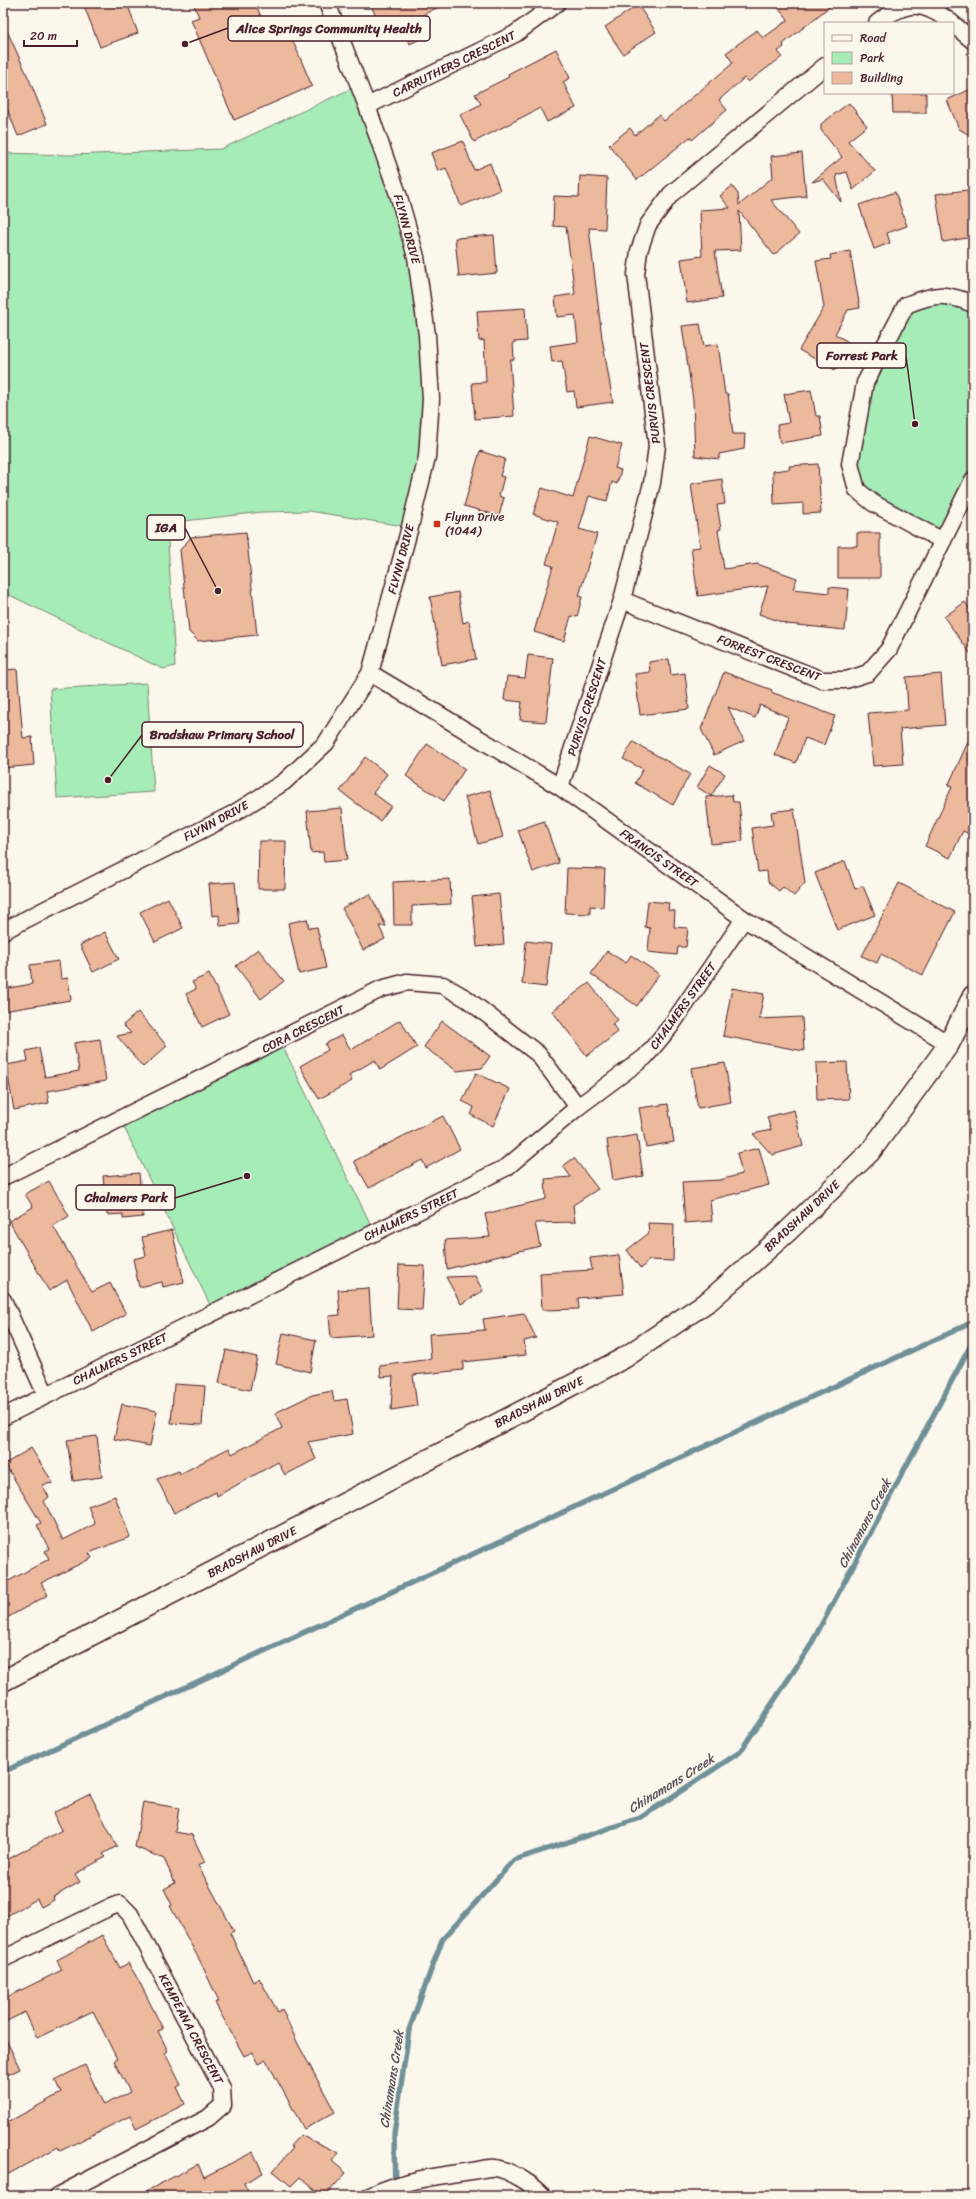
<svg xmlns="http://www.w3.org/2000/svg" width="976" height="2199" font-family="Sriracha,sans-serif">
<rect width="100%" height="100%" fill="#fbf7ec"/>
<filter id="ink" filterUnits="userSpaceOnUse"><feTurbulence type="fractalNoise" baseFrequency=".025" numOctaves="2"/><feDisplacementMap in="SourceGraphic" scale="8" xChannelSelector="R" yChannelSelector="G"/><feConvolveMatrix kernelMatrix="1 2 1 2 8 2 1 2 1" color-interpolation-filters="sRGB"/></filter>
<g filter="url(#ink)">
<!-- green -->
<path fill="#a6ecb7" stroke="#788671" d="M 359,85 L 399,197 L 431,399 L 410,527 L 309,511 L 262,512 L 167,523 L 175,666 L 163,669 L 3,592 L 3,153 L 70,155 L 221,149 Z
M 932,295 L 973,304 L 973,480 L 943,541 L 873,503 L 850,464 L 865,383 L 906,305 Z
M 147,683 L 154,792 L 57,798 L 50,689 Z
M 280,1041 L 375,1233 L 214,1313 L 120,1119 Z"/>
<g fill="none" stroke-linecap="round" stroke-linejoin="round">
<!-- stream -->
<path stroke="#709098" stroke-width="5.5" d="M 3,1772 L 973,1322
M 395,2196 L 394,2134 L 409,2030 L 442,1940 L 514,1860 L 640,1818 L 740,1752 L 809,1648 L 973,1341"/>
</g>
<!-- building -->
<path fill="#ecb99d" stroke="#4a1f2b" d="M 83,3 L 127,3 L 138,33 L 100,47 Z
M 193,3 L 255,3 L 267,30 L 285,22 L 312,86 L 234,120 L 191,20 L 199,17 Z
M 370,3 L 447,3 L 420,16 L 428,35 L 410,44 L 400,20 L 381,28 Z
M 774,3 L 834,3 L 783,44 L 784,47 L 778,51 L 782,57 L 748,82 L 744,78 L 719,100 L 727,110 L 692,140 L 690,137 L 637,180 L 609,145 L 630,128 L 635,135 L 659,115 L 664,121 L 733,63 L 726,53 L 757,30 L 763,38 L 788,20 Z
M 638,5 L 656,32 L 623,54 L 605,27 Z
M 3,22 L 29,79 L 47,124 L 18,136 L 3,99 Z
M 556,49 L 570,78 L 563,82 L 576,108 L 547,122 L 540,108 L 474,142 L 460,115 L 481,104 L 475,94 L 509,77 L 508,74 Z
M 973,88 L 973,137 L 959,129 L 947,100 Z
M 892,93 L 926,93 L 926,113 L 893,113 Z
M 849,103 L 867,126 L 848,141 L 875,171 L 853,190 L 847,172 L 836,175 L 841,202 L 823,179 L 812,182 L 842,157 L 821,130 L 821,124 Z
M 463,141 L 474,170 L 490,163 L 500,190 L 461,206 L 446,168 L 438,171 L 431,153 Z
M 802,153 L 806,196 L 771,200 L 799,234 L 774,255 L 739,211 L 741,250 L 715,251 L 722,298 L 687,303 L 681,259 L 702,256 L 700,210 L 730,208 L 720,196 L 732,186 L 738,194 L 739,205 L 773,177 L 771,156 Z
M 580,176 L 607,178 L 605,229 L 589,228 L 602,338 L 613,402 L 576,407 L 574,391 L 567,392 L 562,361 L 552,362 L 550,346 L 578,342 L 575,315 L 557,317 L 555,297 L 575,294 L 566,227 L 553,226 L 554,196 L 579,197 Z
M 967,190 L 973,221 L 973,237 L 943,242 L 936,194 Z
M 895,192 L 907,226 L 887,233 L 890,243 L 874,249 L 859,205 Z
M 494,235 L 497,273 L 459,277 L 455,238 Z
M 850,251 L 860,308 L 848,310 L 835,334 L 850,343 L 835,370 L 799,350 L 824,307 L 816,261 L 831,259 L 830,255 Z
M 525,308 L 527,341 L 513,342 L 514,360 L 510,360 L 514,416 L 475,419 L 472,383 L 486,382 L 484,340 L 479,341 L 477,311 Z
M 700,324 L 704,346 L 718,344 L 725,394 L 728,394 L 733,434 L 745,434 L 744,449 L 719,454 L 719,459 L 695,456 L 693,400 L 682,326 Z
M 811,390 L 816,416 L 820,416 L 823,436 L 780,443 L 777,425 L 789,423 L 784,394 Z
M 590,436 L 622,445 L 615,468 L 621,470 L 617,484 L 612,482 L 607,501 L 589,496 L 579,529 L 597,534 L 579,596 L 582,597 L 577,617 L 571,616 L 564,641 L 534,632 L 553,566 L 546,564 L 558,522 L 533,514 L 542,488 L 573,498 Z
M 480,451 L 505,459 L 500,476 L 504,477 L 499,496 L 504,498 L 499,516 L 464,506 Z
M 818,464 L 821,513 L 803,514 L 803,503 L 774,505 L 773,471 L 790,469 L 789,466 Z
M 722,479 L 725,504 L 717,505 L 721,529 L 718,530 L 724,569 L 757,564 L 797,578 L 793,589 L 829,593 L 829,587 L 849,589 L 845,630 L 787,624 L 759,614 L 768,586 L 698,596 L 691,548 L 700,547 L 691,484 Z
M 246,532 L 257,635 L 198,641 L 189,632 L 180,550 L 191,537 Z
M 857,533 L 880,533 L 880,578 L 838,578 L 838,546 L 857,546 Z
M 458,592 L 463,623 L 469,621 L 476,659 L 442,665 L 430,597 Z
M 965,602 L 973,613 L 973,657 L 944,617 Z
M 528,655 L 553,658 L 546,722 L 520,720 L 522,702 L 504,700 L 507,676 L 525,678 Z
M 669,659 L 671,675 L 685,673 L 689,709 L 640,715 L 635,674 L 650,672 L 649,662 Z
M 17,669 L 23,738 L 32,737 L 34,765 L 3,768 L 3,670 Z
M 724,672 L 772,690 L 771,692 L 835,716 L 824,745 L 805,738 L 796,763 L 775,755 L 788,717 L 760,705 L 755,718 L 728,707 L 744,741 L 714,755 L 701,729 Z
M 941,674 L 945,725 L 900,729 L 903,764 L 873,766 L 868,713 L 908,710 L 906,677 Z
M 973,731 L 973,836 L 963,831 L 950,858 L 925,846 L 952,787 L 948,786 Z
M 633,742 L 690,774 L 673,805 L 635,783 L 643,769 L 623,759 Z
M 427,744 L 465,769 L 444,801 L 406,776 Z
M 365,757 L 387,774 L 373,793 L 391,806 L 380,821 L 340,791 Z
M 710,765 L 725,774 L 711,796 L 697,787 Z
M 490,790 L 503,837 L 478,844 L 465,797 Z
M 732,795 L 733,802 L 739,802 L 743,841 L 711,844 L 706,797 Z
M 342,808 L 347,860 L 324,862 L 323,852 L 311,853 L 307,811 Z
M 794,809 L 805,883 L 794,896 L 783,887 L 779,891 L 768,882 L 767,871 L 758,872 L 752,828 L 773,825 L 771,812 Z
M 544,821 L 559,863 L 533,872 L 518,830 Z
M 259,841 L 286,841 L 285,889 L 258,889 Z
M 845,861 L 855,889 L 863,886 L 875,915 L 837,930 L 815,873 Z
M 567,868 L 605,869 L 603,907 L 590,906 L 590,914 L 565,913 Z
M 450,879 L 451,904 L 412,906 L 412,925 L 394,925 L 393,882 Z
M 235,882 L 239,924 L 220,926 L 219,915 L 212,916 L 209,884 Z
M 899,883 L 955,912 L 923,975 L 881,954 L 877,963 L 862,956 Z
M 370,894 L 386,926 L 379,926 L 385,939 L 363,950 L 342,908 Z
M 499,894 L 504,944 L 477,947 L 472,897 Z
M 168,898 L 183,928 L 155,942 L 140,912 Z
M 648,901 L 669,903 L 668,910 L 675,911 L 674,927 L 688,928 L 686,947 L 678,947 L 677,955 L 648,952 L 650,928 L 645,927 Z
M 307,919 L 309,928 L 317,927 L 326,968 L 299,974 L 288,923 Z
M 105,932 L 119,959 L 93,972 L 80,945 Z
M 526,941 L 551,944 L 546,987 L 522,984 Z
M 258,949 L 284,981 L 261,999 L 236,966 Z
M 607,951 L 626,963 L 631,955 L 659,974 L 637,1006 L 591,974 Z
M 59,961 L 61,979 L 68,978 L 71,1000 L 3,1011 L 3,989 L 32,984 L 30,965 Z
M 209,974 L 229,1014 L 202,1027 L 186,994 L 196,989 L 192,982 Z
M 589,983 L 618,1020 L 612,1024 L 618,1032 L 587,1056 L 552,1011 Z
M 732,988 L 764,994 L 759,1019 L 802,1017 L 804,1051 L 723,1036 Z
M 138,1012 L 167,1046 L 143,1067 L 117,1036 L 131,1033 L 123,1025 Z
M 400,1020 L 417,1047 L 380,1070 L 375,1060 L 349,1075 L 352,1081 L 319,1099 L 300,1066 L 328,1050 L 325,1044 L 342,1035 L 351,1050 Z
M 442,1021 L 490,1056 L 482,1068 L 457,1071 L 424,1047 Z
M 100,1039 L 106,1081 L 47,1091 L 49,1103 L 14,1110 L 6,1065 L 28,1061 L 26,1051 L 39,1048 L 45,1077 L 79,1071 L 74,1043 Z
M 847,1062 L 849,1099 L 817,1100 L 816,1063 Z
M 725,1063 L 731,1102 L 698,1108 L 691,1068 Z
M 476,1073 L 510,1089 L 493,1126 L 471,1115 L 474,1107 L 462,1101 Z
M 668,1104 L 674,1142 L 646,1147 L 639,1108 Z
M 794,1110 L 803,1146 L 772,1155 L 753,1134 L 771,1130 L 767,1117 Z
M 443,1116 L 460,1149 L 426,1168 L 422,1160 L 369,1188 L 354,1161 Z
M 637,1135 L 643,1176 L 613,1181 L 607,1140 Z
M 759,1148 L 769,1185 L 710,1200 L 712,1221 L 685,1223 L 682,1182 L 720,1180 L 742,1174 L 737,1153 Z
M 574,1158 L 598,1189 L 573,1205 L 575,1222 L 535,1223 L 540,1246 L 447,1269 L 445,1240 L 490,1237 L 485,1214 L 546,1199 L 545,1179 L 571,1177 L 563,1166 Z
M 139,1173 L 143,1217 L 123,1219 L 123,1214 L 107,1215 L 103,1176 Z
M 49,1181 L 69,1216 L 53,1226 L 92,1292 L 110,1283 L 126,1314 L 93,1332 L 67,1280 L 49,1291 L 9,1221 L 33,1207 L 25,1194 Z
M 648,1223 L 674,1224 L 673,1261 L 649,1260 L 641,1269 L 627,1250 L 649,1233 Z
M 172,1230 L 184,1282 L 163,1287 L 162,1282 L 139,1287 L 133,1259 L 146,1256 L 142,1237 Z
M 619,1255 L 624,1294 L 578,1298 L 579,1309 L 542,1310 L 540,1273 L 592,1270 L 590,1258 Z
M 399,1265 L 425,1266 L 422,1310 L 397,1309 Z
M 475,1276 L 483,1291 L 461,1304 L 446,1277 Z
M 369,1288 L 372,1335 L 331,1338 L 329,1316 L 340,1315 L 338,1290 Z
M 524,1313 L 536,1338 L 524,1341 L 526,1355 L 463,1362 L 463,1370 L 413,1375 L 417,1406 L 391,1410 L 393,1376 L 381,1377 L 380,1366 L 431,1359 L 429,1334 L 485,1330 L 483,1319 Z
M 283,1333 L 316,1340 L 310,1372 L 276,1364 Z
M 226,1350 L 257,1357 L 250,1390 L 219,1383 Z
M 174,1384 L 205,1386 L 202,1425 L 171,1423 Z
M 332,1391 L 334,1401 L 347,1399 L 353,1434 L 308,1442 L 316,1459 L 285,1475 L 278,1462 L 217,1496 L 216,1492 L 174,1513 L 157,1479 L 179,1471 L 180,1474 L 229,1448 L 232,1454 L 282,1428 L 275,1413 L 312,1395 Z
M 122,1404 L 157,1411 L 150,1446 L 114,1439 Z
M 97,1436 L 102,1477 L 73,1481 L 67,1440 Z
M 31,1448 L 53,1483 L 42,1485 L 49,1497 L 44,1501 L 63,1540 L 95,1524 L 88,1506 L 115,1496 L 130,1537 L 89,1553 L 92,1558 L 41,1583 L 48,1595 L 3,1620 L 3,1584 L 49,1559 L 45,1551 L 49,1549 L 37,1525 L 41,1523 L 5,1464 Z
M 90,1794 L 117,1846 L 103,1854 L 106,1857 L 75,1874 L 80,1882 L 53,1897 L 54,1900 L 41,1907 L 37,1899 L 3,1918 L 3,1862 L 62,1830 L 53,1813 Z
M 143,1802 L 179,1808 L 175,1832 L 192,1835 L 205,1862 L 198,1865 L 234,1931 L 230,1933 L 253,1982 L 259,1978 L 278,2012 L 282,2009 L 298,2044 L 335,2112 L 304,2129 L 266,2060 L 258,2064 L 252,2052 L 244,2056 L 215,2003 L 219,2001 L 200,1961 L 170,1906 L 172,1905 L 164,1889 L 175,1883 L 164,1859 L 135,1847 Z
M 102,1935 L 120,1968 L 128,1963 L 139,1981 L 163,2029 L 158,2031 L 168,2051 L 165,2053 L 181,2085 L 177,2087 L 185,2104 L 136,2129 L 130,2116 L 60,2151 L 58,2147 L 3,2177 L 3,2125 L 61,2093 L 55,2080 L 85,2065 L 104,2105 L 130,2092 L 114,2061 L 117,2059 L 93,2011 L 37,2038 L 25,2012 L 3,2023 L 3,1999 L 62,1970 L 57,1960 Z
M 3,2033 L 20,2069 L 3,2077 Z
M 300,2135 L 339,2153 L 332,2161 L 346,2173 L 325,2196 L 322,2196 L 300,2177 L 291,2186 L 273,2171 L 293,2148 L 290,2146 Z
M 253,2152 L 263,2173 L 244,2183 L 250,2196 L 137,2196 L 198,2164 L 204,2177 Z"/>
<g fill="none" stroke-linecap="round" stroke-linejoin="round">
<defs>
<path id="minor" d="M 877,23 C 907,0 922,0 952,23
M 953,24 L 973,41
M 367,106 L 515,34 L 557,3
M 943,541 L 873,503 L 857,490 L 850,464 L 865,383 L 906,305 C 934,294 944,292 973,304
M 622,600 L 822,680 L 846,680 L 868,673 L 889,649 L 973,480
M 370,673 L 560,787 L 744,919 L 949,1044
M 560,787 L 622,600 L 652,483 L 657,446 L 636,274 L 639,251 L 648,225 L 671,194 L 825,66
M 3,931 L 233,814 L 284,782 L 326,743 L 370,673 L 410,527 L 427,457 L 431,399 L 427,335 L 416,257 L 399,197 L 367,106 L 327,3
M 3,1177 L 381,989 L 407,982 L 443,985 L 467,999 L 538,1054 L 578,1107
M 3,1300 L 46,1395
M 3,1417 L 507,1167 L 578,1107 L 645,1057 L 670,1027 L 744,919
M 3,1959 L 108,1908 L 120,1904 L 130,1914 L 222,2088 L 223,2105 L 208,2118 L 57,2196
M 370,2196 C 402,2180 443,2175 478,2170 C 483,2169 491,2167 496,2168 C 511,2171 534,2185 543,2196"/>
<path id="tertiary" d="M 3,1681 L 624,1358 L 710,1300 L 787,1232 L 870,1152 L 949,1044 L 973,996"/>
</defs>
<!-- minor casing -->
<use href="#minor" stroke="#4a1f2b" stroke-width="19"/>
<!-- tertiary casing -->
<use href="#tertiary" stroke="#4a1f2b" stroke-width="23"/>
<!-- minor -->
<use href="#minor" stroke="#fbf7ec" stroke-width="16"/>
<!-- tertiary -->
<use href="#tertiary" stroke="#fbf7ec" stroke-width="20"/>
</g>
</g>
<!-- markers -->
<rect fill="#c8321e" stroke="#fbf7ec" stroke-width="1.5" x="433" y="520" width="8" height="8" rx="2"/>
<g text-anchor="middle" stroke-width="3.5" stroke-linejoin="round" paint-order="stroke">
<!-- street labels -->
<g font-size="12" fill="#4a1f2b" stroke="#fbf7ec">
<text transform="translate(454 64) rotate(-26)" y="4">CARRUTHERS CRESCENT</text>
<text transform="translate(407 229) rotate(75)" y="4">FLYNN DRIVE</text>
<text transform="translate(650 393) rotate(-97)" y="4">PURVIS CRESCENT</text>
<text transform="translate(401 559) rotate(-75)" y="4">FLYNN DRIVE</text>
<text transform="translate(769 658) rotate(21)" y="4">FORREST CRESCENT</text>
<text transform="translate(587 707) rotate(-72)" y="4">PURVIS CRESCENT</text>
<text transform="translate(216 821) rotate(-28)" y="4">FLYNN DRIVE</text>
<text transform="translate(659 858) rotate(35)" y="4">FRANCIS STREET</text>
<text transform="translate(683 1006) rotate(-54)" y="4">CHALMERS STREET</text>
<text transform="translate(303 1029) rotate(-27)" y="4">CORA CRESCENT</text>
<text transform="translate(411 1215) rotate(-26)" y="4">CHALMERS STREET</text>
<text transform="translate(802 1216) rotate(-43)" y="4">BRADSHAW DRIVE</text>
<text transform="translate(120 1359) rotate(-26)" y="4">CHALMERS STREET</text>
<text transform="translate(539 1402) rotate(-27)" y="4">BRADSHAW DRIVE</text>
<text transform="translate(252 1552) rotate(-27)" y="4">BRADSHAW DRIVE</text>
<text transform="translate(191 2029) rotate(62)" y="4">KEMPEANA CRESCENT</text>
</g>
<!-- poi labels -->
<g font-size="12" fill="#4a1f2b" stroke="#fbf7ec" text-anchor="start">
<text x="445" y="521">Flynn Drive<tspan x="445" dy="14">(1044)</tspan></text>
</g>
<!-- water labels -->
<g font-size="13" font-style="italic" fill="#5a4e58" stroke="#fbf7ec">
<text transform="translate(864 1523) rotate(-62)" y="5">Chinamans Creek</text>
<text transform="translate(671 1783) rotate(-32)" y="5">Chinamans Creek</text>
<text transform="translate(391 2079) rotate(-81)" y="5">Chinamans Creek</text>
</g>
</g>
<!-- callouts -->
<path fill="none" stroke="#4a1f2b" stroke-width="1.5" d="M185 44L228 28M915 424L906 356M218 591L185 528M108 780L142 735M247 1176L175 1198"/>
<g fill="#4a1f2b" stroke="#fbf7ec" stroke-width="1.5">
<circle cx="185" cy="44" r="4"/>
<circle cx="915" cy="424" r="4"/>
<circle cx="218" cy="591" r="4"/>
<circle cx="108" cy="780" r="4"/>
<circle cx="247" cy="1176" r="4"/>
</g>
<g fill="#fbf7ec" stroke="#4a1f2b" stroke-width="1.5">
<rect x="228" y="16" width="202" height="25" rx="4"/>
<rect x="817" y="343" width="89" height="25" rx="4"/>
<rect x="147" y="515" width="38" height="25" rx="4"/>
<rect x="142" y="722" width="161" height="25" rx="4"/>
<rect x="76" y="1185" width="99" height="25" rx="4"/>
</g>
<g font-size="13" text-anchor="middle" font-weight="bold" fill="#4a1f2b">
<text x="329" y="33">Alice Springs Community Health</text>
<text x="862" y="360">Forrest Park</text>
<text x="166" y="532">IGA</text>
<text x="222" y="739">Bradshaw Primary School</text>
<text x="126" y="1202">Chalmers Park</text>
</g>
<!-- margin -->
<rect width="976" height="2199" fill="none" stroke="#fbf7ec" stroke-width="16"/>
<rect x="8" y="8" width="960" height="2183" fill="none" stroke="#4a1f2b" stroke-width="1.5" filter="url(#ink)"/>
<!-- legend -->
<rect x="824" y="22" width="130" height="72" fill="#fbf7ec" stroke="#b4a19f"/>
<rect x="832" y="35" width="20" height="6" fill="#fbf7ec" stroke="#b4a19f"/>
<text x="860" y="42" font-size="12" fill="#4a1f2b">Road</text>
<rect x="832" y="52" width="20" height="12" fill="#a6ecb7" stroke="#b4a19f"/>
<text x="860" y="62" font-size="12" fill="#4a1f2b">Park</text>
<rect x="832" y="72" width="20" height="12" fill="#ecb99d" stroke="#b4a19f"/>
<text x="860" y="82" font-size="12" fill="#4a1f2b">Building</text>
<!-- scale -->
<path d="M24 40v6h53v-6" fill="none" stroke="#4a1f2b" stroke-width="2"/>
<text x="30" y="40" font-size="12" fill="#4a1f2b" stroke="#fbf7ec" stroke-width="3" paint-order="stroke">20 m</text>
</svg>
